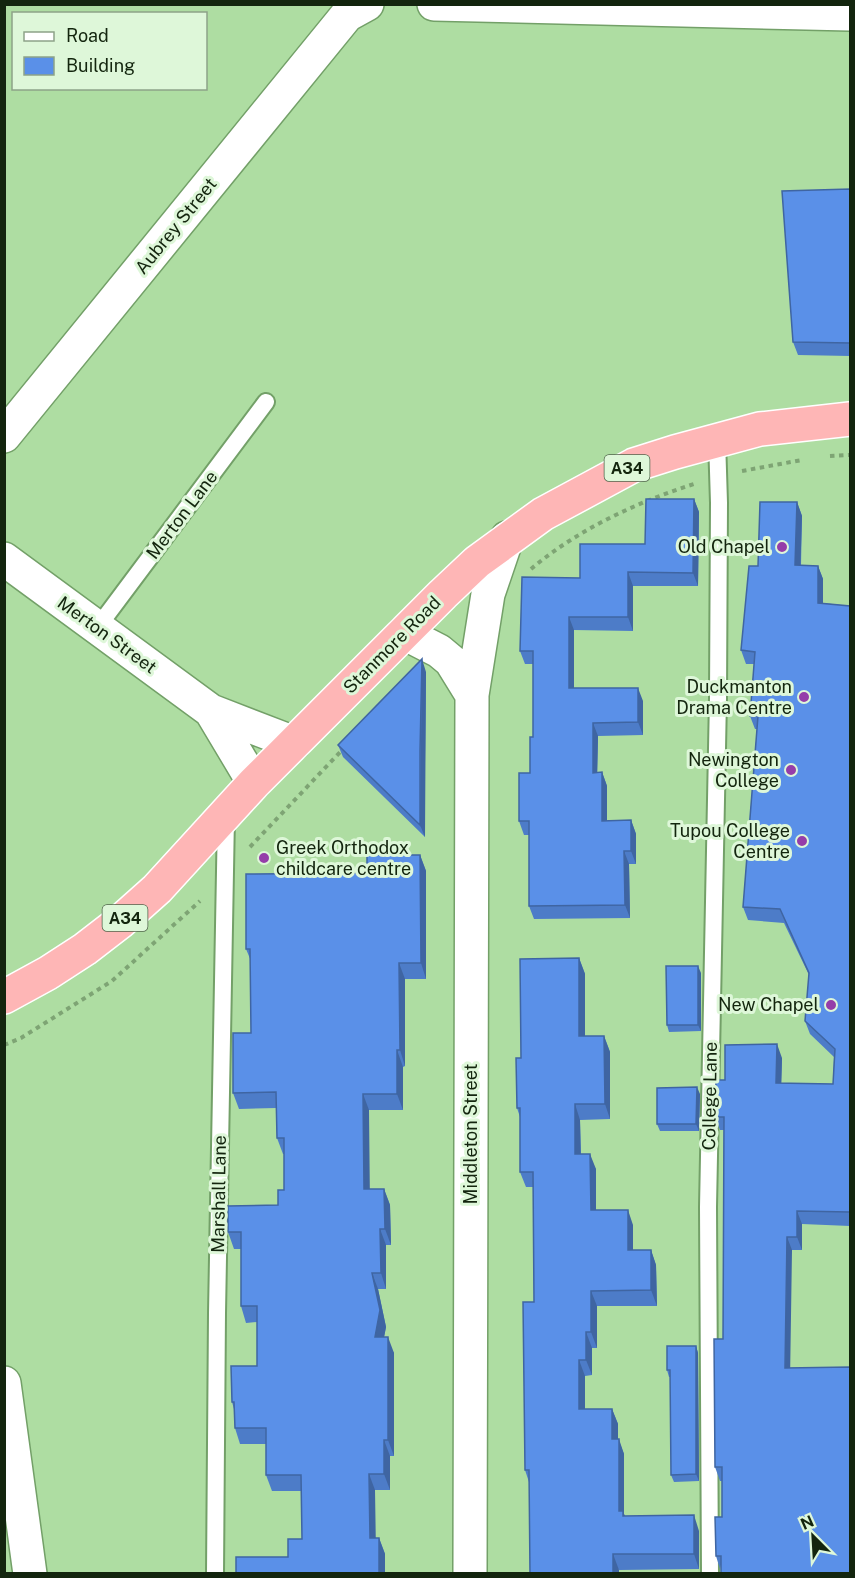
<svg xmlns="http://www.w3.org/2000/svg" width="855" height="1578" font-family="'Public Sans',sans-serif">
<rect width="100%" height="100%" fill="#aedda2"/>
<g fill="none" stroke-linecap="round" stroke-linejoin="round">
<defs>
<path id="service" d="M 97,628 L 266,402
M 215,1574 L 217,1313 L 226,816
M 710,1574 L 708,1207 L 718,698 L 719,503 L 717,439"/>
<path id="minor" d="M 434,4 L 850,14
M 4,436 L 347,15 L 367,4
M 4,559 L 211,711 L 294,743
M 404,633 L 439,651 L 451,661 L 472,695
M 211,711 L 254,783
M 4,1383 L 30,1574
M 470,1574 L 472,695 L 488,594 L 507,538"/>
<path id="trunk" d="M 4,997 L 48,973 L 85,949 L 120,922 L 157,889 L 254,783 L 443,594 L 477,562 L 543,514 L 634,465 L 675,452 L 760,429 L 850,419"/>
</defs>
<!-- service casing -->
<use href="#service" stroke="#73a068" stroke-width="20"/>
<!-- minor casing -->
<use href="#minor" stroke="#73a068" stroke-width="36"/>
<!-- trunk casing -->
<use href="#trunk" stroke="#fff" stroke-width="36"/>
<!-- path -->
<path stroke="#7ea474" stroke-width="4" stroke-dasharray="4.5 4.5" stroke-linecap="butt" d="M 830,456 L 850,455
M 742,471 L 802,460
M 531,569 C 577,530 637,502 694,484
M 250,847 L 344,748
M 4,1045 L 21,1038 L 112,981 L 200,901"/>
<!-- service -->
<use href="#service" stroke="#fff" stroke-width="16"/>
<!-- minor -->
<use href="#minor" stroke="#fff" stroke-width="33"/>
<!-- trunk -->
<use href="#trunk" stroke="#feb6b6" stroke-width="33"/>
</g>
<!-- wall -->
<path fill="#4d7cc8" d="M 850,189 L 850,356 L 798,355 L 793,342 Z
M 694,499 L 699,512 L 698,586 L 633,586 L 633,631 L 574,630 L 574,688 L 643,701 L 643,735 L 598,736 L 597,773 L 602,772 L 607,786 L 607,821 L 631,820 L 636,834 L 636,864 L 629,864 L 630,918 L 534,919 L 529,906 L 529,835 L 524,835 L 519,821 L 530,773 L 533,737 L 533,664 L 525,664 L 520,651 L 580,578 L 645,544 Z
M 797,502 L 802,516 L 801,565 L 818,566 L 823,579 L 823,603 L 850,606 L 850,1226 L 802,1224 L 802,1250 L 792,1250 L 720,1569 L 716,1556 L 722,1517 L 722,1481 L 720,1481 L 715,1467 L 723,1339 L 724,1130 L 720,1130 L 715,1117 L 725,1080 L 782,1058 L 781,1083 L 833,1084 L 834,1057 L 810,1034 L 805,1021 L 809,975 L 784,923 L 748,920 L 743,907 L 757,729 L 755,729 L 750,716 L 754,664 L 746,664 L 741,650 L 758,566 Z
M 426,672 L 425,763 L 425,837 L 343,757 L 338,745 Z
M 420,855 L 426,871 L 426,979 L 405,979 L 405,1066 L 403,1067 L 403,1110 L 369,1110 L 369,1189 L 384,1189 L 390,1205 L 391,1245 L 386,1245 L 386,1289 L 378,1289 L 386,1327 L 384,1337 L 394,1353 L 394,1456 L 390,1456 L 390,1490 L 375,1490 L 375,1538 L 379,1538 L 385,1554 L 288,1557 L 302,1539 L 302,1491 L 272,1491 L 266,1475 L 266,1444 L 240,1444 L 235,1428 L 234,1409 L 232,1402 L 257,1366 L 257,1322 L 246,1323 L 241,1306 L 241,1249 L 234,1249 L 228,1232 L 278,1205 L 284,1190 L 284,1154 L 283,1154 L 277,1138 L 276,1108 L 239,1109 L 233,1093 L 251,1033 L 251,961 L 246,949 L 367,873 Z
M 579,958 L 585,974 L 585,1036 L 604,1036 L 610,1052 L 610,1119 L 580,1120 L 581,1154 L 596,1169 L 596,1210 L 633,1225 L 633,1250 L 651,1250 L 656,1265 L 657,1306 L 597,1306 L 597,1348 L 592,1348 L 592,1375 L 585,1376 L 585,1409 L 612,1409 L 618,1424 L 618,1439 L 624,1454 L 624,1514 L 625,1516 L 699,1531 L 699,1569 L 619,1570 L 529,1482 L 525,1470 L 534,1302 L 533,1187 L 526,1187 L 520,1172 L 520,1117 L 517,1108 L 521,1058 Z
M 701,973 L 701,1031 L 669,1032 L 667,1025 Z
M 700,1094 L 699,1131 L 660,1131 L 657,1124 Z
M 696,1346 L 698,1353 L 699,1481 L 674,1482 L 671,1475 L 671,1377 L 669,1377 L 667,1370 Z"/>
<!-- shaded-wall -->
<path fill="#3f65a2" d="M 694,499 L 699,512 L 698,586 L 693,573 Z
M 797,502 L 802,516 L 800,579 L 795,565 Z
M 818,566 L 823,579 L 823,616 L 818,603 Z
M 628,572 L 633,586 L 633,631 L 628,617 Z
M 569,617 L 574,630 L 574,702 L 569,688 Z
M 422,659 L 426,672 L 425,837 L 420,825 Z
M 638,688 L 643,701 L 643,735 L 638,722 Z
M 593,723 L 598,736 L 597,786 L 593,773 Z
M 602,772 L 607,786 L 607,834 L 602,821 Z
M 631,820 L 636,834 L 636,864 L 631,851 Z
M 624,851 L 629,864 L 630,918 L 625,905 Z
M 420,855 L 426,871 L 426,979 L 421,963 Z
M 579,958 L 585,974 L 585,1052 L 579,1036 Z
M 399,963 L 405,979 L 405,1066 L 400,1050 Z
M 698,966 L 701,973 L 701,1031 L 698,1025 Z
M 604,1036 L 610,1052 L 610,1119 L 605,1104 Z
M 777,1044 L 782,1058 L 781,1097 L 776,1083 Z
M 397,1050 L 403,1067 L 403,1110 L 397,1094 Z
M 697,1087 L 700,1094 L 699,1131 L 696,1124 Z
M 363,1094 L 369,1110 L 370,1206 L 364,1189 Z
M 575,1104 L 580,1120 L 581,1169 L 575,1154 Z
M 590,1154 L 596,1169 L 596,1226 L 591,1210 Z
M 384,1189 L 390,1205 L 391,1245 L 385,1229 Z
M 628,1210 L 633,1225 L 633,1265 L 628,1250 Z
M 797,1211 L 802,1224 L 802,1250 L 797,1237 Z
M 380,1229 L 386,1245 L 386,1289 L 381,1273 Z
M 787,1237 L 792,1250 L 790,1382 L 785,1368 Z
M 651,1250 L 656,1265 L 657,1306 L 651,1290 Z
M 372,1273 L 378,1289 L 386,1327 L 381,1353 L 375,1337 Z
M 591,1291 L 597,1306 L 597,1348 L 591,1332 Z
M 586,1332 L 592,1348 L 592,1375 L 586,1360 Z
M 388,1337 L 394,1353 L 394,1456 L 388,1440 Z
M 696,1346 L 698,1353 L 699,1481 L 696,1474 Z
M 579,1360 L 585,1376 L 585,1425 L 579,1409 Z
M 612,1409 L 618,1424 L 618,1454 L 612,1439 Z
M 619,1439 L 624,1454 L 624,1514 L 629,1526 L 619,1511 Z
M 384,1440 L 390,1456 L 390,1490 L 384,1474 Z
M 369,1474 L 375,1490 L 376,1554 L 370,1538 Z
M 694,1515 L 699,1531 L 699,1569 L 694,1554 Z
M 379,1538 L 385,1554 L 385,1574 L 379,1574 Z
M 613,1554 L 619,1570 L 619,1574 L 613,1574 Z"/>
<!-- building -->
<path fill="#5a90e8" stroke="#3f65a2" stroke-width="1.5" d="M 850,189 L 850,343 L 793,342 L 782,191 Z
M 646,499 L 694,499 L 693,573 L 628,572 L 628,617 L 569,617 L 569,688 L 638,688 L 638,722 L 593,723 L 593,773 L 602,772 L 602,821 L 631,820 L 631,851 L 624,851 L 625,905 L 529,906 L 529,821 L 519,821 L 519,773 L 530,773 L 530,737 L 533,737 L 533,651 L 520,651 L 522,577 L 580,578 L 580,544 L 645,544 Z
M 760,502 L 797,502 L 795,565 L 818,566 L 818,603 L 850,606 L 850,1212 L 797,1211 L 797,1237 L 787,1237 L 785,1368 L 850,1367 L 850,1574 L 721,1574 L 721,1556 L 716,1556 L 715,1517 L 722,1517 L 722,1467 L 715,1467 L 714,1339 L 723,1339 L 724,1117 L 715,1117 L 716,1080 L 725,1080 L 725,1045 L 777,1044 L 776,1083 L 833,1084 L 835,1049 L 805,1021 L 809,973 L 780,909 L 743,907 L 758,716 L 750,716 L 755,652 L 741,650 L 749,566 L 758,566 Z
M 422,659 L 420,751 L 420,825 L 338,745 Z
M 367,855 L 420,855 L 421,963 L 399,963 L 400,1050 L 397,1050 L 397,1094 L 363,1094 L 364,1189 L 384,1189 L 385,1229 L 380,1229 L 381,1273 L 372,1273 L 380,1310 L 375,1337 L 388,1337 L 388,1440 L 384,1440 L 384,1474 L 369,1474 L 370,1538 L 379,1538 L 379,1574 L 236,1574 L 236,1557 L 288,1557 L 288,1539 L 302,1539 L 301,1475 L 266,1475 L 266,1428 L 235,1428 L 234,1402 L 232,1402 L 231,1366 L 257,1366 L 257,1306 L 241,1306 L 241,1232 L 228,1232 L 228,1206 L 278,1205 L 278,1190 L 284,1190 L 284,1138 L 277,1138 L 276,1092 L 233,1093 L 233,1033 L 251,1033 L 250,949 L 246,949 L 246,874 L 367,873 Z
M 579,958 L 579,1036 L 604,1036 L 605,1104 L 575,1104 L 575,1154 L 590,1154 L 591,1210 L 628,1210 L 628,1250 L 651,1250 L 651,1290 L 591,1291 L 591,1332 L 586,1332 L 586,1360 L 579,1360 L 579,1409 L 612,1409 L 612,1439 L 619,1439 L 619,1511 L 623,1511 L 623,1516 L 694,1515 L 694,1554 L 613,1554 L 613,1574 L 530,1574 L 529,1470 L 525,1470 L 523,1302 L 534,1302 L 533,1172 L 520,1172 L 520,1108 L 517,1108 L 516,1058 L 521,1058 L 520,959 Z
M 666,966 L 698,966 L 698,1025 L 667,1025 Z
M 697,1087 L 696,1124 L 657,1124 L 657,1088 Z
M 667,1346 L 696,1346 L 696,1474 L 671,1475 L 670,1370 L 667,1370 Z"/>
<!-- markers -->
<g fill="#953da9" stroke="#def7d9" stroke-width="2">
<circle cx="782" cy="547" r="6"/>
<circle cx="804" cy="697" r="6"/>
<circle cx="791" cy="770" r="6"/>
<circle cx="802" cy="841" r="6"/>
<circle cx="264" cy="858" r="6"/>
<circle cx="831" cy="1005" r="6"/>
</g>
<g text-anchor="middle" stroke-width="6" stroke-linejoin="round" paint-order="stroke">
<!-- shield labels -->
<g fill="#def7d9" stroke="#50644b" stroke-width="1.5">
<rect x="604.5" y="455" width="45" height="26" rx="4.5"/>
<rect x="102.5" y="905" width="45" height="26" rx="4.5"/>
</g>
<g font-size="16" font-weight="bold" fill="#13250e">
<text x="627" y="474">A34</text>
<text x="125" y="924">A34</text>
</g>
<!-- street labels -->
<g font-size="18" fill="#13250e" stroke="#def7d9">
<text transform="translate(176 226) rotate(-51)" y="6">Aubrey Street</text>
<text transform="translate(182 515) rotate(-53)" y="6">Merton Lane</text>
<text transform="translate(107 635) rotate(36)" y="6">Merton Street</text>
<text transform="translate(392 645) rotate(-45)" y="6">Stanmore Road</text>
<text transform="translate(710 1096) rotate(-89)" y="6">College Lane</text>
<text transform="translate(471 1134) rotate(-90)" y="6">Middleton Street</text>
<text transform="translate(219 1194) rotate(-89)" y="6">Marshall Lane</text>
</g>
<!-- poi labels -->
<g font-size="18" fill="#13250e" stroke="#def7d9" text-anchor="end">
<text x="770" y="553">Old Chapel</text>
<text x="792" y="693">Duckmanton<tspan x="792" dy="21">Drama Centre</tspan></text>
<text x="779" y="766">Newington<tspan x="779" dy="21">College</tspan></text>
<text x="790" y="837">Tupou College<tspan x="790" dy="21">Centre</tspan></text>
<text x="276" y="854" text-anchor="start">Greek Orthodox<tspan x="276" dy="21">childcare centre</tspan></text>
<text x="819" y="1011">New Chapel</text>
</g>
</g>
<!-- border -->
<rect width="855" height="1578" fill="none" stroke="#13250e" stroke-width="12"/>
<!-- legend -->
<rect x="12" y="12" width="195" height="78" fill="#def7d9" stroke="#8da388" stroke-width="1.5"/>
<rect x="24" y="32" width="30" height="9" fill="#ffffff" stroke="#8da388" stroke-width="1.5"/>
<text x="66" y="42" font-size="18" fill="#13250e">Road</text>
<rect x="24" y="57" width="30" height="18" fill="#5a90e8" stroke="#8da388" stroke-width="1.5"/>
<text x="66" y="72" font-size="18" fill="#13250e">Building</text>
<!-- north arrow -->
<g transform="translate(813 1536) rotate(336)" stroke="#def7d9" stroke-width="4.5" paint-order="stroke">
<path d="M0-4.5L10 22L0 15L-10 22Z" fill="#13250e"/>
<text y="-9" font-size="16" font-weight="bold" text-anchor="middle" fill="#13250e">N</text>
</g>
</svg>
